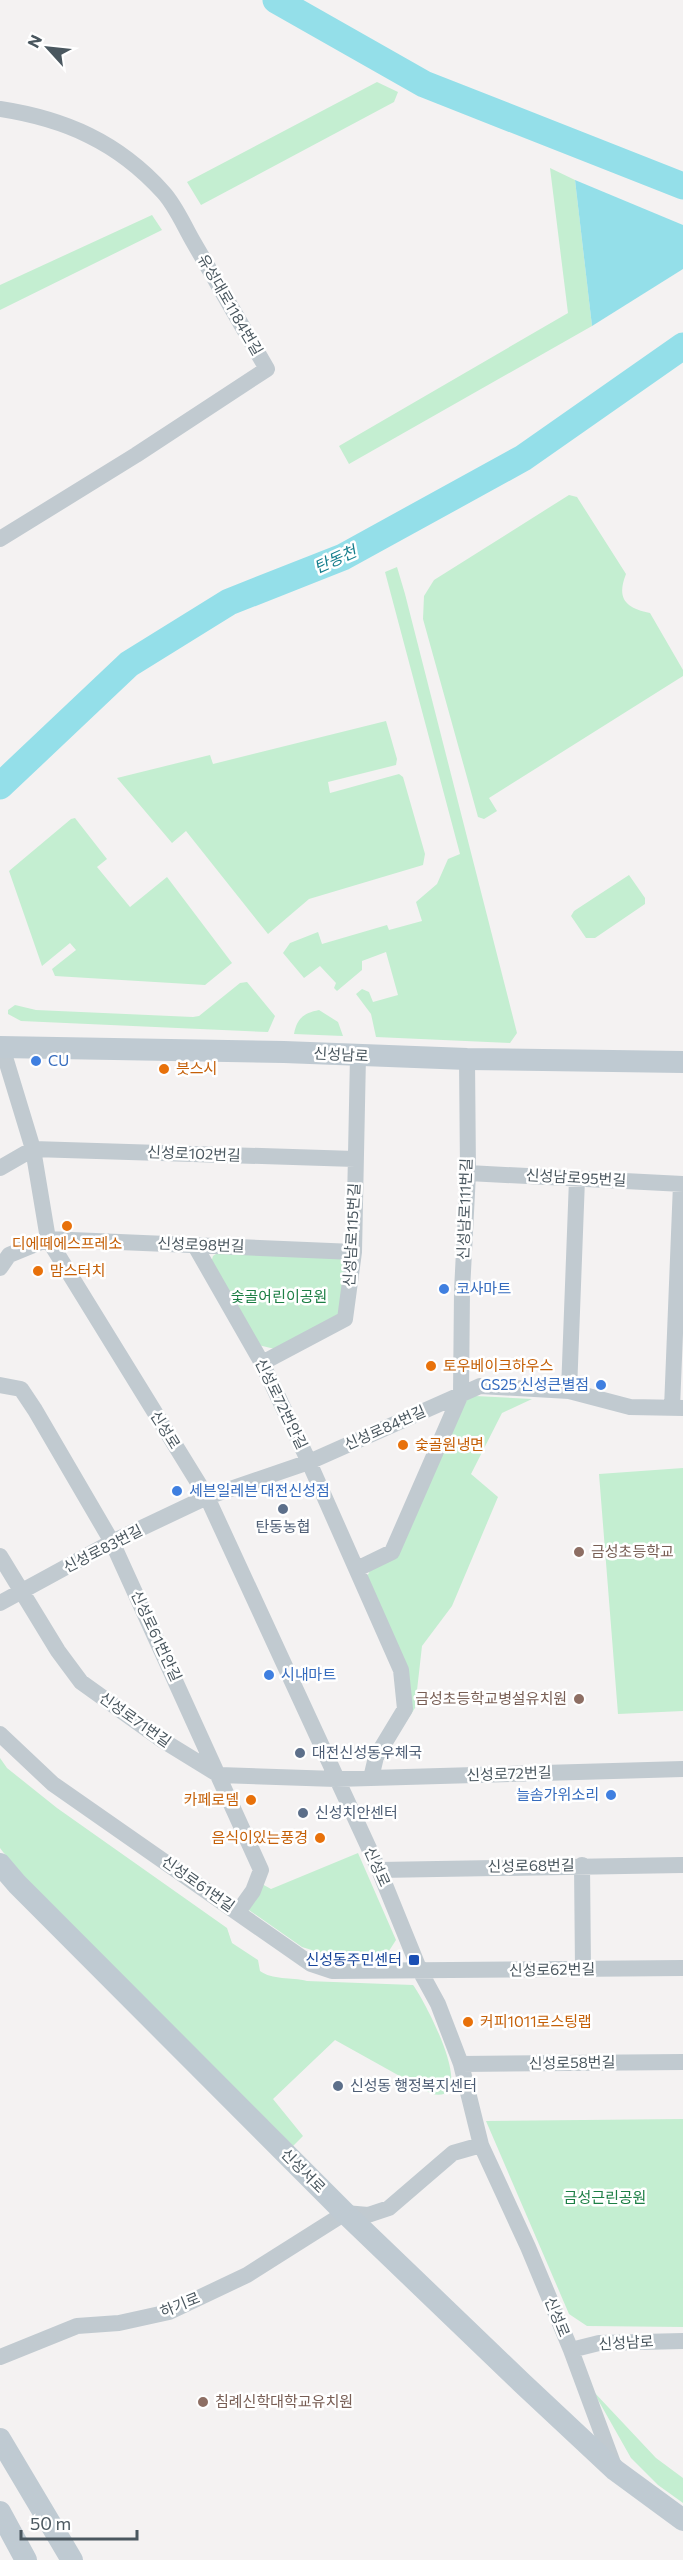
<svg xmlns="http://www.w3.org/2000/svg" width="683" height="2560" font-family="Commissioner,'Noto Sans KR',sans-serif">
<rect width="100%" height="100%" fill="#f4f2f2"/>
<!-- green -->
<path fill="#c4eed1" d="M 377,82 L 398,92 L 394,102 L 201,205 L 187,182 Z
M 550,168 L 575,180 L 592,326 L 349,464 L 339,446 L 568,313 Z
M 152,215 L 162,230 L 0,310 L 0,285 Z
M 569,495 L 577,497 L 626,574 C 616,599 626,608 650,613 L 683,670 L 683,676 L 489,798 L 497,811 L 484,819 L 478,817 L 423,619 L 424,596 L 434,580 Z
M 397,567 L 405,594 L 517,1033 L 510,1043 L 376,1037 L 371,1014 L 356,994 L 362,989 L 369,992 L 373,1002 L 398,995 L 386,952 L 362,961 L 362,970 L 337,991 L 334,988 L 336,983 L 320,966 L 304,978 L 283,953 L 290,943 L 318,932 L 322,944 L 387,925 L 389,930 L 422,921 L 416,902 L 437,884 L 448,859 L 460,854 L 385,572 Z
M 386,721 L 397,759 L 396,765 L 328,782 L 330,793 L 399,774 L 403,777 L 425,854 L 423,865 L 309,899 L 268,934 L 186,831 L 172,843 L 117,778 L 210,755 L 213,764 Z
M 75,818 L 107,859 L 97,867 L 130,907 L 167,877 L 232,963 L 205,985 L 55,976 L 52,969 L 76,950 L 70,943 L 42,966 L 9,871 L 71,819 Z
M 629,875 L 645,898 L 645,904 L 595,938 L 586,938 L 571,916 L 574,911 Z
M 247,982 L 275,1016 L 268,1032 L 21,1021 L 8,1014 L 8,1010 L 15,1005 L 36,1010 L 193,1017 L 199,1016 L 240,983 Z
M 319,1010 L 338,1022 L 343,1036 L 294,1034 C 297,1018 304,1013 319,1010 Z
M 219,1252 L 338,1257 L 346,1266 L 339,1315 L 275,1349 L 258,1345 L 211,1263 L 213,1256 Z
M 475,1396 L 532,1399 L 502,1413 L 471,1474 L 498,1497 L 452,1606 L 422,1646 L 415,1708 L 393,1742 L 409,1708 L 367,1577 L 371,1568 L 397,1555 L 466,1400 Z
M 683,1468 L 683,1711 L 618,1714 L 599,1474 Z
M 0,1758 L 7,1768 L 57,1808 L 227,1928 L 232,1943 L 258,1960 L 260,1971 C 272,1980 291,1977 307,1981 L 413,1985 C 425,2001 480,2105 432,2094 L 335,2040 L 273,2099 L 303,2136 L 293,2146 L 42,1897 L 3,1852 L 0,1848 Z
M 358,1853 L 396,1940 L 387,1954 L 318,1952 L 302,1947 L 246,1908 L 262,1884 L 271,1889 Z
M 683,2119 L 683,2327 L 587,2326 L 569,2314 L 486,2121 Z
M 593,2391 L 656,2458 L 683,2478 L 683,2503 L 658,2485 L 631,2458 Z"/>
<!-- water -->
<path fill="#94dfe9" d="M 575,180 L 683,225 L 683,269 L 592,326 Z"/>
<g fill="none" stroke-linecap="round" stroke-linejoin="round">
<!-- river -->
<path stroke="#94dfe9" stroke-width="27" d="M 276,0 L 424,84 L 683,186
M 0,786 L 129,664 L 229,602 L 343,557 L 523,458 L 683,346"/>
<!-- street -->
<path stroke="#c1cad0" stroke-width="16" d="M 0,109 C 65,119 118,142 163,192 C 176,206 184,226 194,243 C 218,285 243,327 267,369 L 136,455 L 0,539
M 2,1047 L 33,1149 L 48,1239 L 207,1497 L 379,1870 L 420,1971 L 438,2004 L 461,2064 L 481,2145 L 528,2247 L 571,2350 L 614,2466
M 0,1168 L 33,1149 L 355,1159
M 468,1173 L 683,1184
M 194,1244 L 262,1363 L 309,1462 L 401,1670 L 405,1709 L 376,1757 L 371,1778
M 0,1268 L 9,1255 L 48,1239 L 354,1252
M 262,1363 L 345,1319 L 354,1252 L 358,1056
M 0,1385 L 21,1389 L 35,1410 L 112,1542 L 261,1870 L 253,1891 L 238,1912
M 569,1391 L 577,1179
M 672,1408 L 681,1184
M 0,1556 L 58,1651 L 81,1682 L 162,1740 L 219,1775 L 336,1779 L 683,1769
M 357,1569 L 392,1552 L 461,1394 L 462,1291 L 468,1173 L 467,1059
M 0,1603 L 112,1542 L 207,1497 L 309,1462 L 480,1386 L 569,1391 L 630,1407 L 683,1408
M 0,1734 L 53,1784 L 311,1964 L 332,1971 L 683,1968
M 582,1865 L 583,1969
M 379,1870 L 683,1865
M 461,2064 L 683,2062
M 571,2350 L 599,2343 L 683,2341
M 0,2357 L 77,2326 L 119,2323 L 169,2312 L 247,2275 L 345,2213 L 368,2215 L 389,2208 L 453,2153 L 481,2145"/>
<!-- secondary -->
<path stroke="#bfcad2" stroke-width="22" d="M 0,1047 L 284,1052 L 467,1059 L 683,1062
M 0,1864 L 17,1884 L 345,2213 L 522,2383 L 615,2470 L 683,2520
M 0,2439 L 72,2560
M 0,2512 L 26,2560"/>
</g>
<!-- markers -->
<g fill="#3f7fe0" stroke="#fff" stroke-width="2">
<circle cx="36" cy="1061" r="6"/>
<circle cx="444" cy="1289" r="6"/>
<circle cx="601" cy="1385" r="6"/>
<circle cx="177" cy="1491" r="6"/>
<circle cx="269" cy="1675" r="6"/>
<circle cx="611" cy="1795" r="6"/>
</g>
<g fill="#e8710a" stroke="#fff" stroke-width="2">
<circle cx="164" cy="1069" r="6"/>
<circle cx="67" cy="1226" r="6"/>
<circle cx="38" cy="1271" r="6"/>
<circle cx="431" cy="1366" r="6"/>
<circle cx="403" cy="1445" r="6"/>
<circle cx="251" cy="1800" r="6"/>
<circle cx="320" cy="1838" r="6"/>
<circle cx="468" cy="2022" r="6"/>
</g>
<g fill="#5c6f8a" stroke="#fff" stroke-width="2">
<circle cx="283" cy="1509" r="6"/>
<circle cx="300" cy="1753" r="6"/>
<circle cx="303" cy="1813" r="6"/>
<circle cx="338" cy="2086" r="6"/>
</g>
<g fill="#8d6e63" stroke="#fff" stroke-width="2">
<circle cx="579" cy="1552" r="6"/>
<circle cx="579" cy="1699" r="6"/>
<circle cx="203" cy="2402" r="6"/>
</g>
<rect fill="#1a4fb4" stroke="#fff" stroke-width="2" x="408" y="1954" width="12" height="12" rx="3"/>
<g text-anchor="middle" stroke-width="5" stroke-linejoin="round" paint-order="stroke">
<!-- street labels -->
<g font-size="15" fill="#4a575f" stroke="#fff">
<text transform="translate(230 305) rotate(60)" y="5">유성대로1184번길</text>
<text transform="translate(341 1055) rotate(3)" y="5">신성남로</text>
<text transform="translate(194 1154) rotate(2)" y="5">신성로102번길</text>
<text transform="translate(576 1178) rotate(3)" y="5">신성남로95번길</text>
<text transform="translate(465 1209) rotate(-88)" y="5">신성남로111번길</text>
<text transform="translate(352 1235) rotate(-87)" y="5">신성남로115번길</text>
<text transform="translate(201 1245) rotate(2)" y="5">신성로98번길</text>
<text transform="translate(281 1404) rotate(64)" y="5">신성로72번안길</text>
<text transform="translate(385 1428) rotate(-24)" y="5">신성로84번길</text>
<text transform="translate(165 1430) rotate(58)" y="5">신성로</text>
<text transform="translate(103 1549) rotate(-27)" y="5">신성로83번길</text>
<text transform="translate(156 1636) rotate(65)" y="5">신성로61번안길</text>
<text transform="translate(135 1720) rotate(35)" y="5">신성로71번길</text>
<text transform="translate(509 1774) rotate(-2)" y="5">신성로72번길</text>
<text transform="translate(531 1866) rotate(-1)" y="5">신성로68번길</text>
<text transform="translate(377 1867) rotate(66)" y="5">신성로</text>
<text transform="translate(198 1884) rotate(35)" y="5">신성로61번길</text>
<text transform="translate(552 1970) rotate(-1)" y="5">신성로62번길</text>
<text transform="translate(572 2063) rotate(-1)" y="5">신성로58번길</text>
<text transform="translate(303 2171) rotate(45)" y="5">신성서로</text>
<text transform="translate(180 2305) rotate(-22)" y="5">하기로</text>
<text transform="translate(557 2317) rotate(68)" y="5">신성로</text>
<text transform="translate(626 2343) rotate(-3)" y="5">신성남로</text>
</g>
<!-- shop labels -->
<g font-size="15" fill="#366cbe" stroke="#fff" text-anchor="start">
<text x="48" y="1066">CU</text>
<text x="456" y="1294">코사마트</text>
<text x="589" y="1390" text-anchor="end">GS25 신성큰별점</text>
<text x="189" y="1496">세븐일레븐 대전신성점</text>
<text x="281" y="1680">시내마트</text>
<text x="599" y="1800" text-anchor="end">늘솜가위소리</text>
</g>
<!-- food labels -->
<g font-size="15" fill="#c56008" stroke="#fff" text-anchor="start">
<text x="176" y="1074">븟스시</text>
<text x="67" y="1249" text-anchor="middle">디에떼에스프레소</text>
<text x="50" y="1276">맘스터치</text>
<text x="443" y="1371">토우베이크하우스</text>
<text x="415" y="1450">숯골원냉면</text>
<text x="239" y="1805" text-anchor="end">카페로뎀</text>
<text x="308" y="1843" text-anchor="end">음식이있는풍경</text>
<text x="480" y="2027">커피1011로스팅랩</text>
</g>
<!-- park labels -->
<g font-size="15" fill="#1d7f45" stroke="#fff">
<text x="279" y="1302">숯골어린이공원</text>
<text x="605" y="2203">금성근린공원</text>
</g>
<!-- service labels -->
<g font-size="15" fill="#4e5e75" stroke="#fff" text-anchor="start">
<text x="283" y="1532" text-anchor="middle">탄동농협</text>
<text x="312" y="1758">대전신성동우체국</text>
<text x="315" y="1818">신성치안센터</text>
<text x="350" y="2091">신성동 행정복지센터</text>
</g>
<!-- education labels -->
<g font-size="15" fill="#785e54" stroke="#fff" text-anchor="start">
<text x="591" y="1557">금성초등학교</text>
<text x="567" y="1704" text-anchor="end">금성초등학교병설유치원</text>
<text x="215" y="2407">침례신학대학교유치원</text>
</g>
<!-- transit labels -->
<g font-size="15" fill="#164399" stroke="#fff" text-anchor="end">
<text x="402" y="1965">신성동주민센터</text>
</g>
<!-- water labels -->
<g font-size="16" font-style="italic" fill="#137c8b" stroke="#fff">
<text transform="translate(335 559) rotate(-24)" y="6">탄동천</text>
</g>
</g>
<!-- north arrow -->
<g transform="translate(48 48) rotate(297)" stroke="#ffffff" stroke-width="4.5" paint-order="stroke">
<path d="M0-4.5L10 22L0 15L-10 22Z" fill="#4a575f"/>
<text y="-9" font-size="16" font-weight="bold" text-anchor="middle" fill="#4a575f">N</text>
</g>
<!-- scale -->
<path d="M21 2530v9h116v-9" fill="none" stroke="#4a575f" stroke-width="3"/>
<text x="30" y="2530" font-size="18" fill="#4a575f" stroke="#ffffff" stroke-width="4.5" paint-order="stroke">50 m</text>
</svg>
